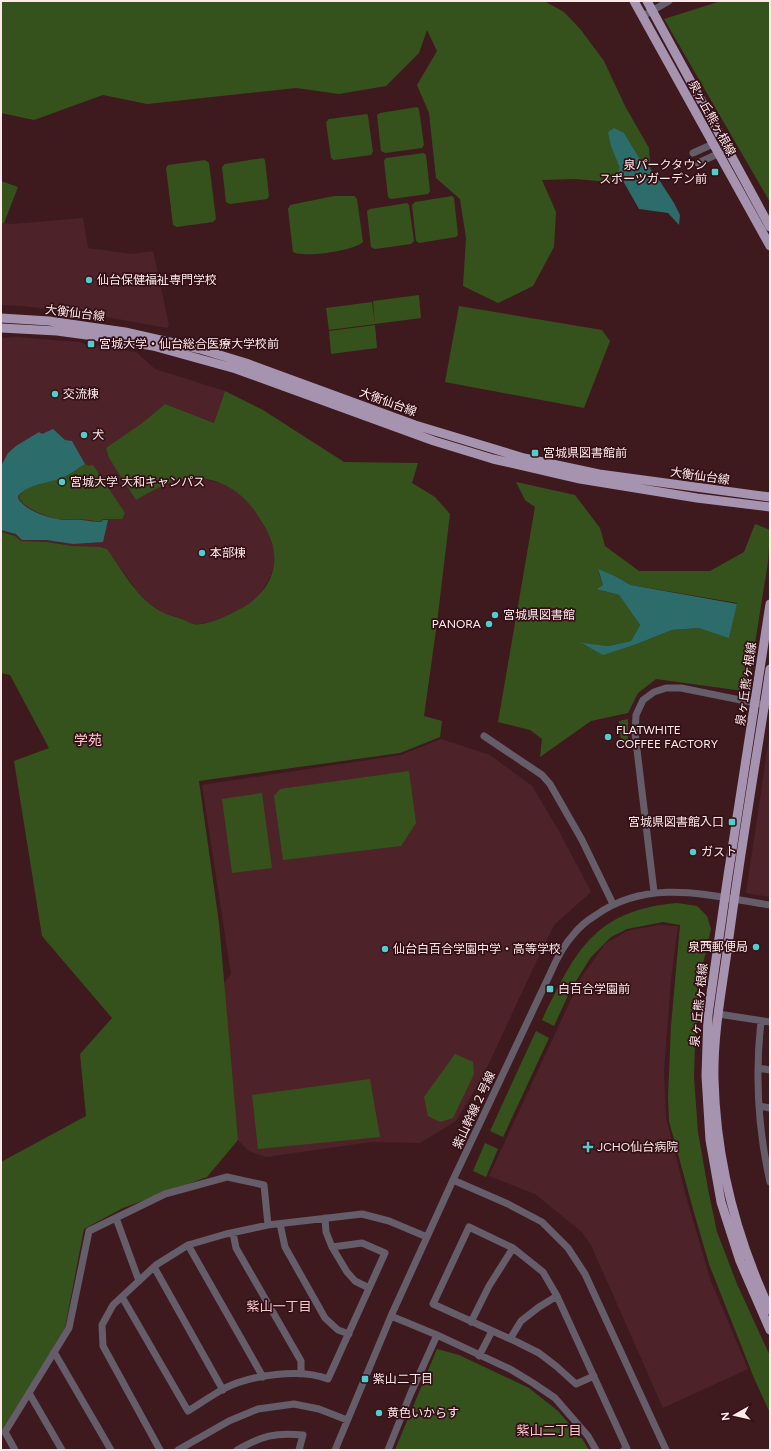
<svg xmlns="http://www.w3.org/2000/svg" width="771" height="1451" font-family="Figtree,'Noto Sans JP',sans-serif">
<rect width="100%" height="100%" fill="#3e1a1f"/>
<!-- built -->
<path fill="#4d2329" d="M 83,218 L 88,248 L 132,254 L 153,251 L 169,325 L 167,328 L 95,315 L 23,306 L 1,305 L 1,223 L 13,224 Z
M 15,337 L 79,342 L 83,343 L 84,344 L 136,352 L 155,369 L 225,391 L 214,423 L 165,404 L 141,424 L 109,458 L 112,463 L 153,490 L 163,485 L 181,480 L 192,479 L 203,479 L 224,484 L 234,489 L 245,498 L 254,508 L 266,529 L 271,539 L 274,552 L 274,565 L 271,575 L 259,596 L 246,607 L 214,621 L 200,624 L 190,624 L 181,618 L 162,613 L 151,605 L 137,591 L 107,549 L 72,546 L 47,542 L 21,541 L 15,536 L 1,532 L 1,338 Z
M 770,731 L 770,897 L 746,893 Z
M 441,739 L 490,755 L 532,786 L 559,831 L 591,892 L 554,925 L 529,977 L 483,1076 L 456,1121 L 420,1143 L 371,1142 L 266,1157 L 249,1151 L 238,1140 L 219,989 L 231,974 L 202,785 L 401,755 Z
M 658,925 L 678,926 L 671,979 L 664,1071 L 666,1118 L 687,1200 L 710,1279 L 748,1369 L 663,1408 L 591,1245 L 582,1232 L 535,1194 L 489,1176 L 581,978 L 605,944 L 627,931 Z"/>
<!-- green -->
<path fill="#35521d" fill-rule="evenodd" d="M 1,1 L 544,1 L 564,12 L 581,30 L 604,61 L 625,106 L 649,148 L 651,173 L 643,182 L 621,183 L 575,179 L 542,180 L 556,212 L 554,247 L 533,286 L 498,303 L 463,286 L 466,238 L 460,199 L 436,178 L 429,113 L 417,85 L 437,51 L 427,30 L 419,53 L 386,86 L 339,94 L 296,88 L 147,104 L 103,95 L 34,120 L 1,113 Z
M 721,1 L 770,1 L 770,202 L 664,19 Z
M 417,107 L 419,109 L 424,145 L 422,148 L 385,153 L 381,151 L 377,115 L 380,113 Z
M 367,114 L 368,116 L 373,152 L 371,155 L 334,160 L 331,158 L 326,122 L 329,119 Z
M 424,153 L 426,155 L 430,191 L 428,194 L 391,199 L 388,197 L 384,161 L 386,158 Z
M 263,158 L 265,160 L 269,196 L 267,199 L 230,204 L 226,202 L 222,167 L 225,164 Z
M 205,160 L 209,163 L 216,219 L 213,222 L 177,227 L 173,225 L 166,168 L 168,165 Z
M 1,181 L 18,187 L 4,223 L 1,223 Z
M 334,196 L 354,196 L 357,199 L 363,242 C 354,251 304,258 293,252 L 288,209 L 290,205 Z
M 452,196 L 454,198 L 458,235 L 456,237 L 419,243 L 416,241 L 412,205 L 415,202 Z
M 407,203 L 409,205 L 414,241 L 411,244 L 375,249 L 371,247 L 367,211 L 370,209 Z
M 419,295 L 421,318 L 375,324 L 373,301 Z
M 372,302 L 375,324 L 329,330 L 326,308 Z
M 459,306 L 602,330 L 610,341 L 584,408 L 445,382 Z
M 375,325 L 377,348 L 331,354 L 329,331 Z
M 225,391 L 263,410 L 344,462 L 418,463 L 412,483 L 435,497 L 450,514 L 437,623 L 424,716 L 442,721 L 440,737 L 400,753 L 199,781 L 219,923 L 238,1140 L 207,1177 L 123,1208 L 84,1229 L 65,1328 L 1,1432 L 1,1162 L 86,1116 L 80,1054 L 112,1018 L 42,936 L 14,761 L 49,748 L 10,675 L 1,673 L 1,532 L 15,536 L 21,541 L 47,542 L 72,546 L 99,547 L 107,549 C 123,571 137,599 162,612 C 167,615 174,616 179,618 C 189,621 190,626 202,624 C 215,622 226,616 238,610 C 256,602 272,584 274,564 C 276,547 269,533 260,519 C 239,483 202,468 162,486 C 153,490 144,495 136,500 L 109,458 L 106,448 L 141,424 L 165,404 L 214,423 Z
M 85,464 L 89,466 L 93,465 L 125,513 L 122,519 L 103,519 L 101,521 C 94,522 87,519 79,519 C 72,519 65,520 57,519 C 48,517 20,507 19,496 L 27,488 L 65,477 Z
M 516,482 L 575,495 L 600,528 L 605,546 L 639,571 L 710,571 L 744,552 L 755,524 L 770,530 L 768,562 L 748,687 L 743,691 L 656,679 L 638,693 L 628,713 L 591,721 L 540,757 L 542,739 L 530,730 L 498,722 L 535,507 L 525,500 ZM 598,570 L 615,576 L 631,585 L 737,603 L 729,637 L 699,628 L 672,630 L 637,644 L 603,654 L 582,644 L 608,646 L 631,641 L 640,625 L 619,595 L 596,589 L 603,585 Z
M 628,719 L 628,741 L 621,742 L 619,721 Z
M 409,771 L 416,823 L 401,846 L 283,860 L 274,796 L 280,789 Z
M 262,793 L 272,868 L 232,873 L 222,799 Z
M 677,903 L 697,906 L 707,916 L 711,929 L 697,990 L 698,1014 L 695,1044 L 694,1078 L 698,1132 L 708,1189 L 717,1232 L 737,1284 L 770,1356 L 770,1413 L 754,1378 L 709,1264 L 693,1209 L 669,1121 L 668,1097 L 671,1026 L 680,925 L 663,922 L 627,929 L 611,937 L 591,957 L 571,989 L 554,1026 L 542,1020 C 575,952 594,910 677,903 Z
M 536,1031 L 549,1038 L 503,1137 L 490,1131 Z
M 455,1054 L 473,1062 L 474,1074 L 453,1118 L 440,1122 L 428,1116 L 424,1097 Z
M 370,1079 L 380,1137 L 258,1149 L 252,1095 Z
M 485,1143 L 498,1149 L 486,1177 L 473,1171 Z
M 437,1349 L 459,1355 L 529,1388 L 558,1411 L 583,1440 L 589,1450 L 395,1450 Z"/>
<!-- water -->
<path fill="#2c6c6a" d="M 614,128 L 624,133 L 639,158 L 656,175 L 674,203 L 680,215 L 679,225 L 668,213 L 639,209 L 618,172 L 620,168 L 611,146 L 608,132 Z
M 53,429 L 65,440 L 72,441 L 85,464 C 78,468 71,474 64,477 C 48,484 30,483 18,496 C 18,507 47,518 57,519 C 66,521 74,519 82,520 C 89,521 95,522 101,522 L 103,520 L 108,520 L 103,542 L 73,544 L 47,540 L 22,540 L 16,534 L 1,530 L 1,466 L 8,453 L 16,446 L 39,432 L 42,434 Z
M 598,569 L 615,576 L 631,585 L 737,604 L 729,638 L 699,628 L 672,630 L 637,644 L 603,655 L 581,643 L 608,646 L 631,641 L 640,625 L 619,595 L 596,589 L 603,585 Z"/>
<g fill="none" stroke-linecap="round" stroke-linejoin="round">
<!-- minor -->
<path stroke="#665d6b" stroke-width="7" d="M 643,16 L 669,1
M 693,153 L 713,144
M 698,163 L 722,152
M 484,736 L 542,775 L 550,784 L 582,840 L 613,904
M 654,892 L 635,733 L 636,715 L 643,700 L 654,692 L 666,688 L 681,688 L 770,706
M 718,1014 L 770,1022
M 761,1021 C 755,1074 758,1129 770,1182
M 758,1068 L 770,1070
M 759,1106 L 770,1108
M 453,1180 L 508,1204 L 542,1222 L 568,1248 L 585,1274 L 666,1450
M 116,1218 L 139,1281
M 325,1218 L 326,1232 L 332,1247 L 347,1272 L 355,1281 L 369,1288
M 280,1224 L 285,1247 L 325,1318 L 338,1330 L 349,1334
M 233,1233 L 236,1248 L 301,1361 L 301,1374
M 188,1245 L 263,1377
M 154,1267 L 223,1390
M 122,1297 L 188,1411 C 200,1404 212,1395 225,1388 C 252,1375 300,1368 328,1379 L 385,1253 L 362,1243 L 332,1247
M 391,1316 L 437,1335 L 510,1369 L 533,1383 L 555,1398 L 588,1436 L 596,1450
M 471,1322 L 489,1286 L 513,1248
M 510,1339 L 521,1321 L 539,1307 L 557,1296
M 54,1352 L 111,1450
M 479,1356 L 492,1331
M 594,1376 L 576,1384 L 556,1366 L 539,1353 L 517,1342 L 433,1304 L 469,1227 L 513,1248 L 543,1272 L 557,1296 L 627,1449 L 624,1450
M 29,1393 L 62,1450
M 15,1450 L 5,1432 L 69,1328 L 89,1231 L 165,1194 L 227,1177 L 264,1185 L 268,1225
M 160,1450 L 103,1346 L 102,1325 L 113,1305 L 156,1265 L 188,1245 L 226,1234 L 268,1225 L 362,1214 L 389,1221 L 427,1237
M 178,1450 L 229,1421 L 258,1409 L 294,1404 L 319,1409 L 347,1420
M 237,1450 C 262,1436 275,1432 303,1435 L 299,1450
M 335,1450 L 391,1316 L 453,1180 L 550,974 C 556,960 563,946 573,935 C 579,927 588,920 596,915 C 650,877 710,896 770,905
M 388,1450 L 410,1395 L 437,1335"/>
<!-- major -->
<path stroke="#a593b0" stroke-width="9" d="M 634,1 L 770,246
M 647,1 L 770,227
M 1,318 L 49,321 L 125,332 L 200,349 L 246,363 L 415,425 L 524,458 L 599,474 L 770,497
M 1,328 L 57,331 L 94,336 L 153,346 L 236,369 L 434,441 L 493,459 L 580,479 L 697,498 L 770,507
M 770,604 L 727,882 L 708,1015 L 706,1076 L 710,1140 L 721,1202 L 740,1261 L 770,1330
M 770,669 C 756,761 740,853 728,945 C 722,989 713,1034 714,1079 C 716,1159 736,1237 770,1310"/>
</g>
<!-- markers -->
<g fill="#53cdcb" stroke="#331116" stroke-width="1.5">
<rect x="711" y="168" width="8" height="8" rx="2"/>
<circle cx="89" cy="280" r="4"/>
<rect x="87" y="340" width="8" height="8" rx="2"/>
<circle cx="55" cy="394" r="4"/>
<circle cx="84" cy="435" r="4"/>
<rect x="531" y="449" width="8" height="8" rx="2"/>
<circle cx="62" cy="482" r="4"/>
<circle cx="202" cy="553" r="4"/>
<circle cx="495" cy="615" r="4"/>
<circle cx="489" cy="624" r="4"/>
<circle cx="608" cy="737" r="4"/>
<rect x="728" y="818" width="8" height="8" rx="2"/>
<circle cx="693" cy="852" r="4"/>
<circle cx="756" cy="947" r="4"/>
<circle cx="385" cy="949" r="4"/>
<rect x="546" y="985" width="8" height="8" rx="2"/>
<path d="M586 1141h4v4h4v4h-4v4h-4v-4h-4v-4h4z"/>
<rect x="361" y="1375" width="8" height="8" rx="2"/>
<circle cx="379" cy="1413" r="4"/>
</g>
<g text-anchor="middle" stroke-width="3.5" stroke-linejoin="round" paint-order="stroke">
<!-- street labels -->
<g font-size="12" fill="#fde9ea" stroke="#331116">
<text transform="translate(712 118) rotate(61)" y="4">泉ヶ丘熊ヶ根線</text>
<text transform="translate(75 313) rotate(7)" y="4">大衡仙台線</text>
<text transform="translate(388 402) rotate(20)" y="4">大衡仙台線</text>
<text transform="translate(700 476) rotate(8)" y="4">大衡仙台線</text>
<text transform="translate(746 684) rotate(-82)" y="4">泉ヶ丘熊ヶ根線</text>
<text transform="translate(699 1005) rotate(-84)" y="4">泉ヶ丘熊ヶ根線</text>
<text transform="translate(474 1110) rotate(-65)" y="4">紫山幹線２号線</text>
</g>
<!-- poi labels -->
<g font-size="12" fill="#fde9ea" stroke="#331116" text-anchor="start">
<text x="707" y="169" text-anchor="end">泉パークタウン<tspan x="707" dy="14">スポーツガーデン前</tspan></text>
<text x="97" y="284">仙台保健福祉専門学校</text>
<text x="99" y="348">宮城大学・仙台総合医療大学校前</text>
<text x="63" y="398">交流棟</text>
<text x="92" y="439">犬</text>
<text x="543" y="457">宮城県図書館前</text>
<text x="70" y="486">宮城大学 大和キャンパス</text>
<text x="210" y="557">本部棟</text>
<text x="503" y="619">宮城県図書館</text>
<text x="481" y="628" text-anchor="end">PANORA</text>
<text x="616" y="734">FLATWHITE<tspan x="616" dy="14">COFFEE FACTORY</tspan></text>
<text x="724" y="826" text-anchor="end">宮城県図書館入口</text>
<text x="701" y="856">ガスト</text>
<text x="748" y="951" text-anchor="end">泉西郵便局</text>
<text x="393" y="953">仙台白百合学園中学・高等学校</text>
<text x="558" y="993">白百合学園前</text>
<text x="597" y="1151">JCHO仙台病院</text>
<text x="373" y="1383">紫山二丁目</text>
<text x="387" y="1417">黄色いからす</text>
</g>
<!-- neighbourhood labels -->
<g font-size="13" fill="#f5c5c9" stroke="#331116">
<text x="279" y="1311">紫山一丁目</text>
<text x="549" y="1435">紫山二丁目</text>
</g>
<!-- quarter labels -->
<g font-size="14" fill="#f5c5c9" stroke="#331116">
<text x="88" y="745">学苑</text>
</g>
</g>
<!-- border -->
<rect width="771" height="1451" fill="none" stroke="#fde9ea" stroke-width="4"/>
<!-- north arrow -->
<g transform="translate(735 1415) rotate(262)" stroke="#331116" stroke-width="3" paint-order="stroke">
<path d="M0-3L7 15L0 10L-7 15Z" fill="#fde9ea"/>
<text y="-6" font-size="11" font-weight="bold" text-anchor="middle" fill="#fde9ea">N</text>
</g>
</svg>
